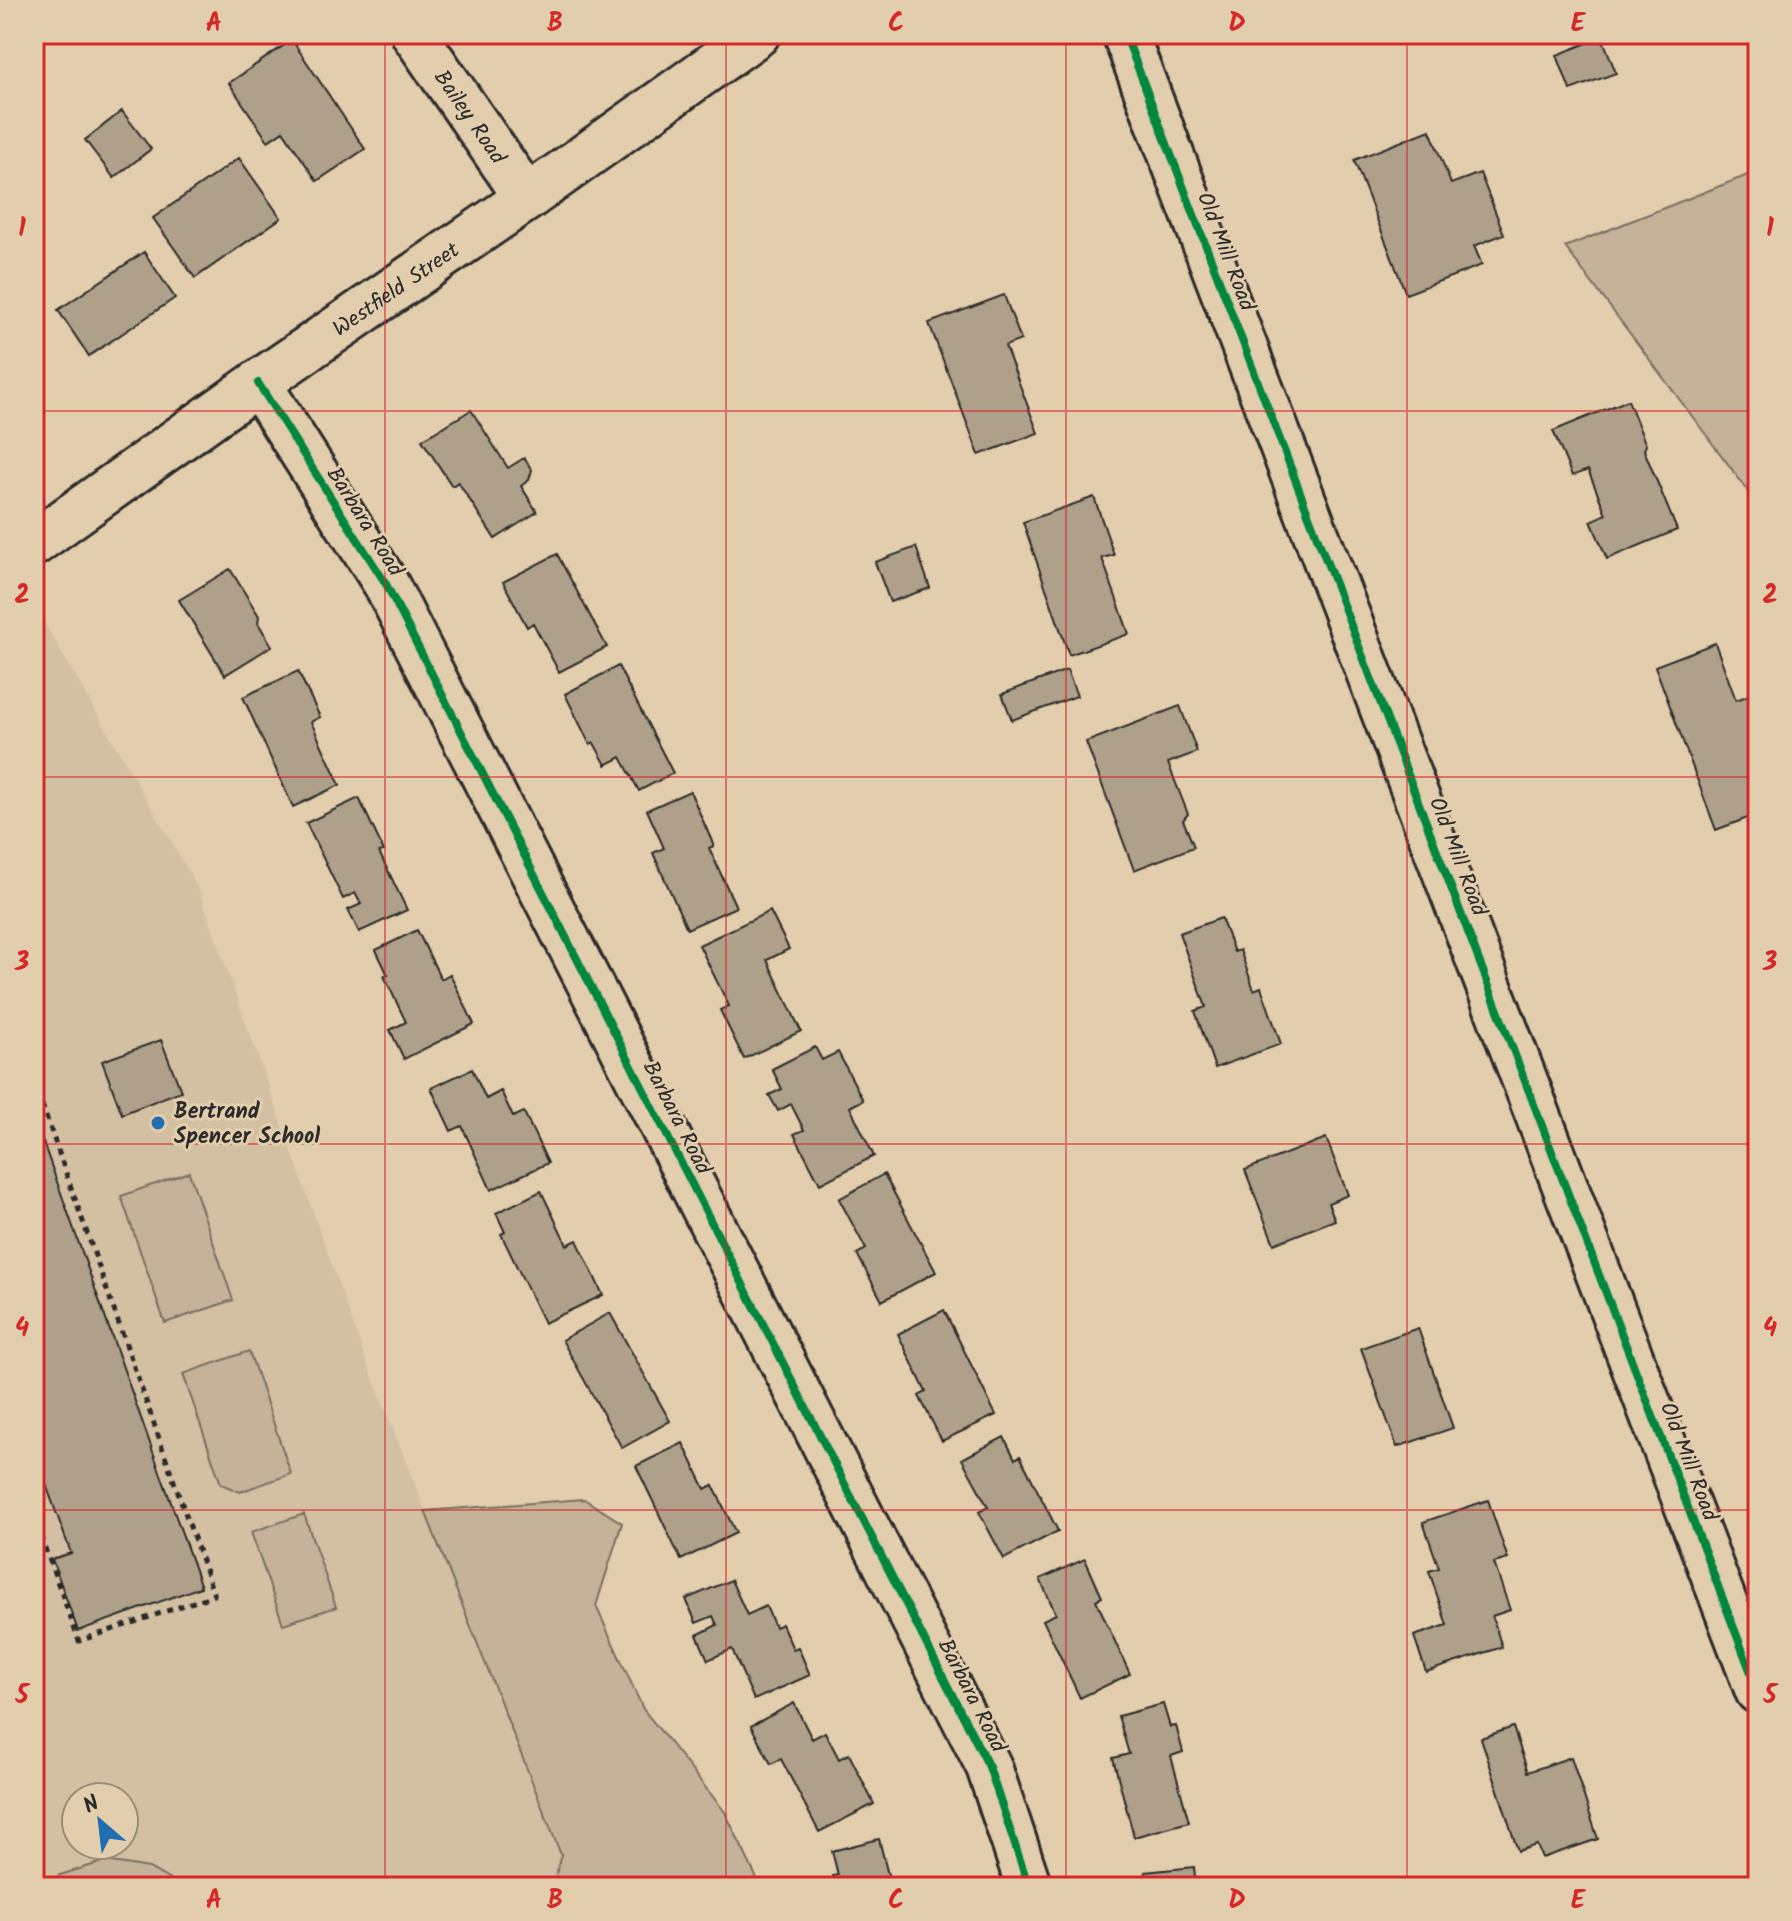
<svg xmlns="http://www.w3.org/2000/svg" width="1792" height="1921" font-family="Kalam,sans-serif">
<rect width="100%" height="100%" fill="#e2cead"/>
<filter id="ink" filterUnits="userSpaceOnUse"><feTurbulence type="fractalNoise" baseFrequency=".0125" numOctaves="2"/><feDisplacementMap in="SourceGraphic" scale="16" xChannelSelector="R" yChannelSelector="G"/><feConvolveMatrix kernelMatrix="1 2 1 2 8 2 1 2 1" color-interpolation-filters="sRGB"/></filter>
<g filter="url(#ink)">
<!-- built -->
<path fill="#d3c0a2" fill-rule="evenodd" d="M 34,605 L 198,888 L 365,1358 L 561,1855 L 553,1887 L 34,1887 ZM 76,1797 L 124,1797 L 124,1845 L 76,1845 Z"/>
<!-- green -->
<path fill="#c4b398" stroke="#786f62" stroke-width="2" d="M 1758,171 L 1758,504 L 1565,247 Z
M 189,1172 L 233,1300 L 165,1323 L 121,1196 Z
M 249,1351 L 291,1474 L 240,1492 L 221,1484 L 183,1374 Z
M 584,1499 L 622,1523 L 596,1606 L 643,1709 L 725,1812 L 761,1887 L 553,1887 L 561,1855 L 425,1511 Z
M 304,1514 L 336,1607 L 283,1624 L 251,1532 Z
M 106,1861 L 149,1868 L 182,1887 L 39,1887 L 60,1875 Z"/>
<!-- building -->
<path fill="#afa089" stroke="#2b2b2b" stroke-width="2" d="M 1602,37 L 1616,73 L 1570,90 L 1557,55 Z
M 292,40 L 365,149 L 317,181 L 283,131 L 268,141 L 229,83 Z
M 122,111 L 151,149 L 114,178 L 85,140 Z
M 1430,130 L 1451,184 L 1480,173 L 1504,234 L 1474,246 L 1482,265 L 1406,294 L 1354,160 Z
M 239,158 L 281,218 L 195,278 L 153,218 Z
M 144,252 L 175,298 L 89,356 L 58,310 Z
M 1004,295 L 1021,340 L 1005,346 L 1038,433 L 979,455 L 929,323 Z
M 1628,400 L 1646,445 L 1644,450 L 1677,530 L 1607,559 L 1591,521 L 1606,514 L 1588,470 L 1572,476 L 1553,431 Z
M 471,410 L 508,468 L 524,458 L 532,470 L 529,480 L 521,486 L 537,512 L 495,539 L 458,482 L 452,486 L 422,440 Z
M 1094,497 L 1114,555 L 1102,558 L 1129,634 L 1069,655 L 1023,522 Z
M 916,547 L 930,588 L 890,602 L 875,562 Z
M 557,554 L 607,647 L 559,672 L 533,623 L 527,627 L 503,582 Z
M 230,569 L 259,616 L 258,623 L 272,646 L 225,675 L 179,600 Z
M 1715,643 L 1736,700 L 1755,693 L 1758,701 L 1758,814 L 1716,830 L 1655,666 Z
M 618,666 L 673,773 L 639,791 L 621,757 L 606,765 L 594,743 L 590,745 L 565,694 Z
M 1067,670 L 1077,696 L 1012,720 L 1002,694 Z
M 298,671 L 320,717 L 311,722 L 340,785 L 293,807 L 243,697 Z
M 1180,706 L 1197,752 L 1168,763 L 1188,814 L 1183,820 L 1194,847 L 1134,870 L 1086,742 Z
M 690,791 L 714,846 L 709,848 L 736,907 L 687,929 L 653,853 L 664,848 L 647,810 Z
M 359,798 L 384,851 L 379,852 L 407,910 L 359,932 L 348,910 L 361,904 L 355,893 L 343,899 L 306,823 Z
M 770,911 L 789,949 L 767,960 L 801,1031 L 744,1059 L 720,1010 L 729,1006 L 699,945 Z
M 1221,918 L 1234,952 L 1240,950 L 1254,990 L 1261,987 L 1281,1044 L 1215,1068 L 1195,1011 L 1206,1007 L 1179,933 Z
M 417,930 L 441,979 L 450,974 L 474,1024 L 404,1059 L 390,1030 L 406,1022 L 384,976 L 388,975 L 376,950 Z
M 161,1040 L 181,1091 L 122,1114 L 102,1061 Z
M 815,1047 L 822,1060 L 838,1052 L 863,1100 L 850,1107 L 874,1156 L 820,1184 L 794,1134 L 804,1130 L 791,1104 L 778,1111 L 769,1095 L 782,1089 L 772,1069 Z
M 472,1069 L 486,1099 L 501,1091 L 513,1117 L 524,1112 L 548,1163 L 491,1190 L 462,1126 L 451,1131 L 431,1088 Z
M 34,1117 L 201,1587 L 78,1631 L 52,1559 L 71,1553 L 45,1482 L 34,1486 Z
M 1326,1138 L 1348,1195 L 1328,1203 L 1335,1220 L 1274,1244 L 1245,1170 Z
M 884,1174 L 936,1272 L 882,1301 L 857,1254 L 866,1249 L 839,1199 Z
M 541,1191 L 567,1245 L 577,1240 L 603,1295 L 544,1323 L 501,1234 L 505,1232 L 496,1213 Z
M 944,1310 L 996,1415 L 942,1441 L 919,1396 L 926,1392 L 898,1334 Z
M 610,1313 L 670,1421 L 622,1448 L 562,1340 Z
M 1418,1328 L 1453,1428 L 1397,1447 L 1361,1348 Z
M 1004,1437 L 1015,1459 L 1020,1456 L 1058,1531 L 1004,1559 L 979,1512 L 988,1507 L 962,1459 Z
M 683,1443 L 705,1489 L 713,1485 L 736,1533 L 681,1560 L 636,1466 Z
M 1488,1500 L 1508,1559 L 1494,1563 L 1510,1610 L 1492,1616 L 1502,1647 L 1426,1672 L 1414,1636 L 1447,1625 L 1429,1571 L 1439,1568 L 1423,1522 Z
M 1085,1559 L 1102,1597 L 1096,1600 L 1130,1674 L 1080,1698 L 1043,1620 L 1056,1614 L 1040,1579 Z
M 731,1580 L 747,1615 L 766,1606 L 775,1627 L 782,1624 L 793,1649 L 798,1647 L 810,1675 L 754,1700 L 732,1649 L 708,1660 L 697,1635 L 717,1625 L 713,1616 L 696,1623 L 686,1599 Z
M 794,1703 L 812,1739 L 825,1732 L 839,1759 L 849,1754 L 874,1804 L 819,1832 L 781,1759 L 771,1764 L 751,1726 Z
M 1163,1704 L 1170,1727 L 1176,1726 L 1183,1752 L 1171,1756 L 1189,1822 L 1134,1837 L 1113,1758 L 1129,1754 L 1118,1716 Z
M 1513,1727 L 1528,1772 L 1571,1757 L 1598,1839 L 1542,1858 L 1537,1845 L 1518,1851 L 1481,1738 Z
M 879,1839 L 891,1887 L 836,1887 L 833,1876 L 838,1875 L 832,1851 Z
M 1194,1867 L 1196,1887 L 1147,1887 L 1145,1872 Z"/>
<g fill="none" stroke-linecap="round" stroke-linejoin="round">
<defs>
<g id="street">
<path id="s1" d="M 414,34 L 527,198"/>
<path d="M 258,383 L 386,584 L 989,1767 L 1029,1887"/>
</g>
<g id="secondary">
<path d="M 1125,34 L 1758,1691"/>
<path id="s2" d="M 34,543 L 258,383 L 527,198 L 757,34"/>
</g>
</defs>
<!-- street casing -->
<use href="#street" stroke="#2b2b2b" stroke-width="50"/>
<!-- secondary casing -->
<use href="#secondary" stroke="#2b2b2b" stroke-width="50"/>
<!-- path -->
<path stroke="#2b2b2b" stroke-width="5" stroke-dasharray="6 6" stroke-linecap="butt" d="M 34,1082 L 214,1595 L 79,1641 L 34,1518"/>
<!-- street -->
<use href="#street" stroke="#e2cead" stroke-width="44"/>
<!-- secondary -->
<use href="#secondary" stroke="#e2cead" stroke-width="44"/>
<defs>
<path id="cycleway" d="M 1125,34 L 1758,1691
M 258,383 L 386,584 L 989,1767 L 1029,1887"/>
</defs>
<!-- cycleway casing -->
<use href="#cycleway" stroke="#e2cead" stroke-width="13"/>
<!-- cycleway -->
<use href="#cycleway" stroke="#00873e" stroke-width="8"/>
</g>
</g>
<!-- grid -->
<path fill="none" stroke="#d62828" stroke-width="2" stroke-opacity="0.55" d="M 385,34 L 385,1887M 726,34 L 726,1887M 1066,34 L 1066,1887M 1407,34 L 1407,1887M 34,411 L 1758,411M 34,777 L 1758,777M 34,1144 L 1758,1144M 34,1510 L 1758,1510"/>
<!-- markers -->
<circle fill="#1f6fb2" stroke="#e2cead" stroke-width="3" cx="158" cy="1123" r="8"/>
<g text-anchor="middle" stroke-width="6" stroke-linejoin="round" paint-order="stroke">
<!-- street labels -->
<g font-size="22" fill="#2b2b2b" stroke="#e2cead">
<text dy="8" stroke="none"><textPath href="#s1" startOffset="100">Bailey Road</textPath></text>
<text transform="translate(1227 251) rotate(69)" y="8">Old Mill Road</text>
<text dy="8" stroke="none"><textPath href="#s2" startOffset="442">Westfield Street</textPath></text>
<text transform="translate(366 521) rotate(58)" y="8">Barbara Road</text>
<text transform="translate(1459 856) rotate(69)" y="8">Old Mill Road</text>
<text transform="translate(678 1117) rotate(63)" y="8">Barbara Road</text>
<text transform="translate(1690 1461) rotate(69)" y="8">Old Mill Road</text>
<text transform="translate(973 1695) rotate(63)" y="8">Barbara Road</text>
</g>
<!-- poi labels -->
<g font-size="22" font-weight="bold" fill="#2b2b2b" stroke="#e2cead" text-anchor="start">
<text x="174" y="1118">Bertrand<tspan x="174" dy="25">Spencer School</tspan></text>
</g>
</g>
<!-- margin -->
<rect width="1792" height="1921" fill="none" stroke="#e2cead" stroke-width="88"/>
<!-- north arrow -->
<g transform="translate(100 1821) rotate(332)"><circle r="38" fill="#e2cead" stroke="#998d79" stroke-width="2"/>
<path d="M0-6L14 30L0 20L-14 30Z" fill="#1f6fb2"/>
<text y="-12" font-size="22" font-weight="bold" text-anchor="middle" fill="#2b2b2b">N</text>
</g>
<rect x="44" y="44" width="1704" height="1833" fill="none" stroke="#d62828" stroke-width="3"/>
<g font-size="26" text-anchor="middle" font-weight="bold" fill="#d62828">
<text x="214" y="31">A</text>
<text x="555" y="31">B</text>
<text x="896" y="31">C</text>
<text x="1237" y="31">D</text>
<text x="1578" y="31">E</text>
<text x="22" y="236">1</text>
<text x="1770" y="236">1</text>
<text x="22" y="603">2</text>
<text x="1770" y="603">2</text>
<text x="22" y="970">3</text>
<text x="1770" y="970">3</text>
<text x="22" y="1336">4</text>
<text x="1770" y="1336">4</text>
<text x="22" y="1703">5</text>
<text x="1770" y="1703">5</text>
<text x="214" y="1908">A</text>
<text x="555" y="1908">B</text>
<text x="896" y="1908">C</text>
<text x="1237" y="1908">D</text>
<text x="1578" y="1908">E</text>
</g>
</svg>
